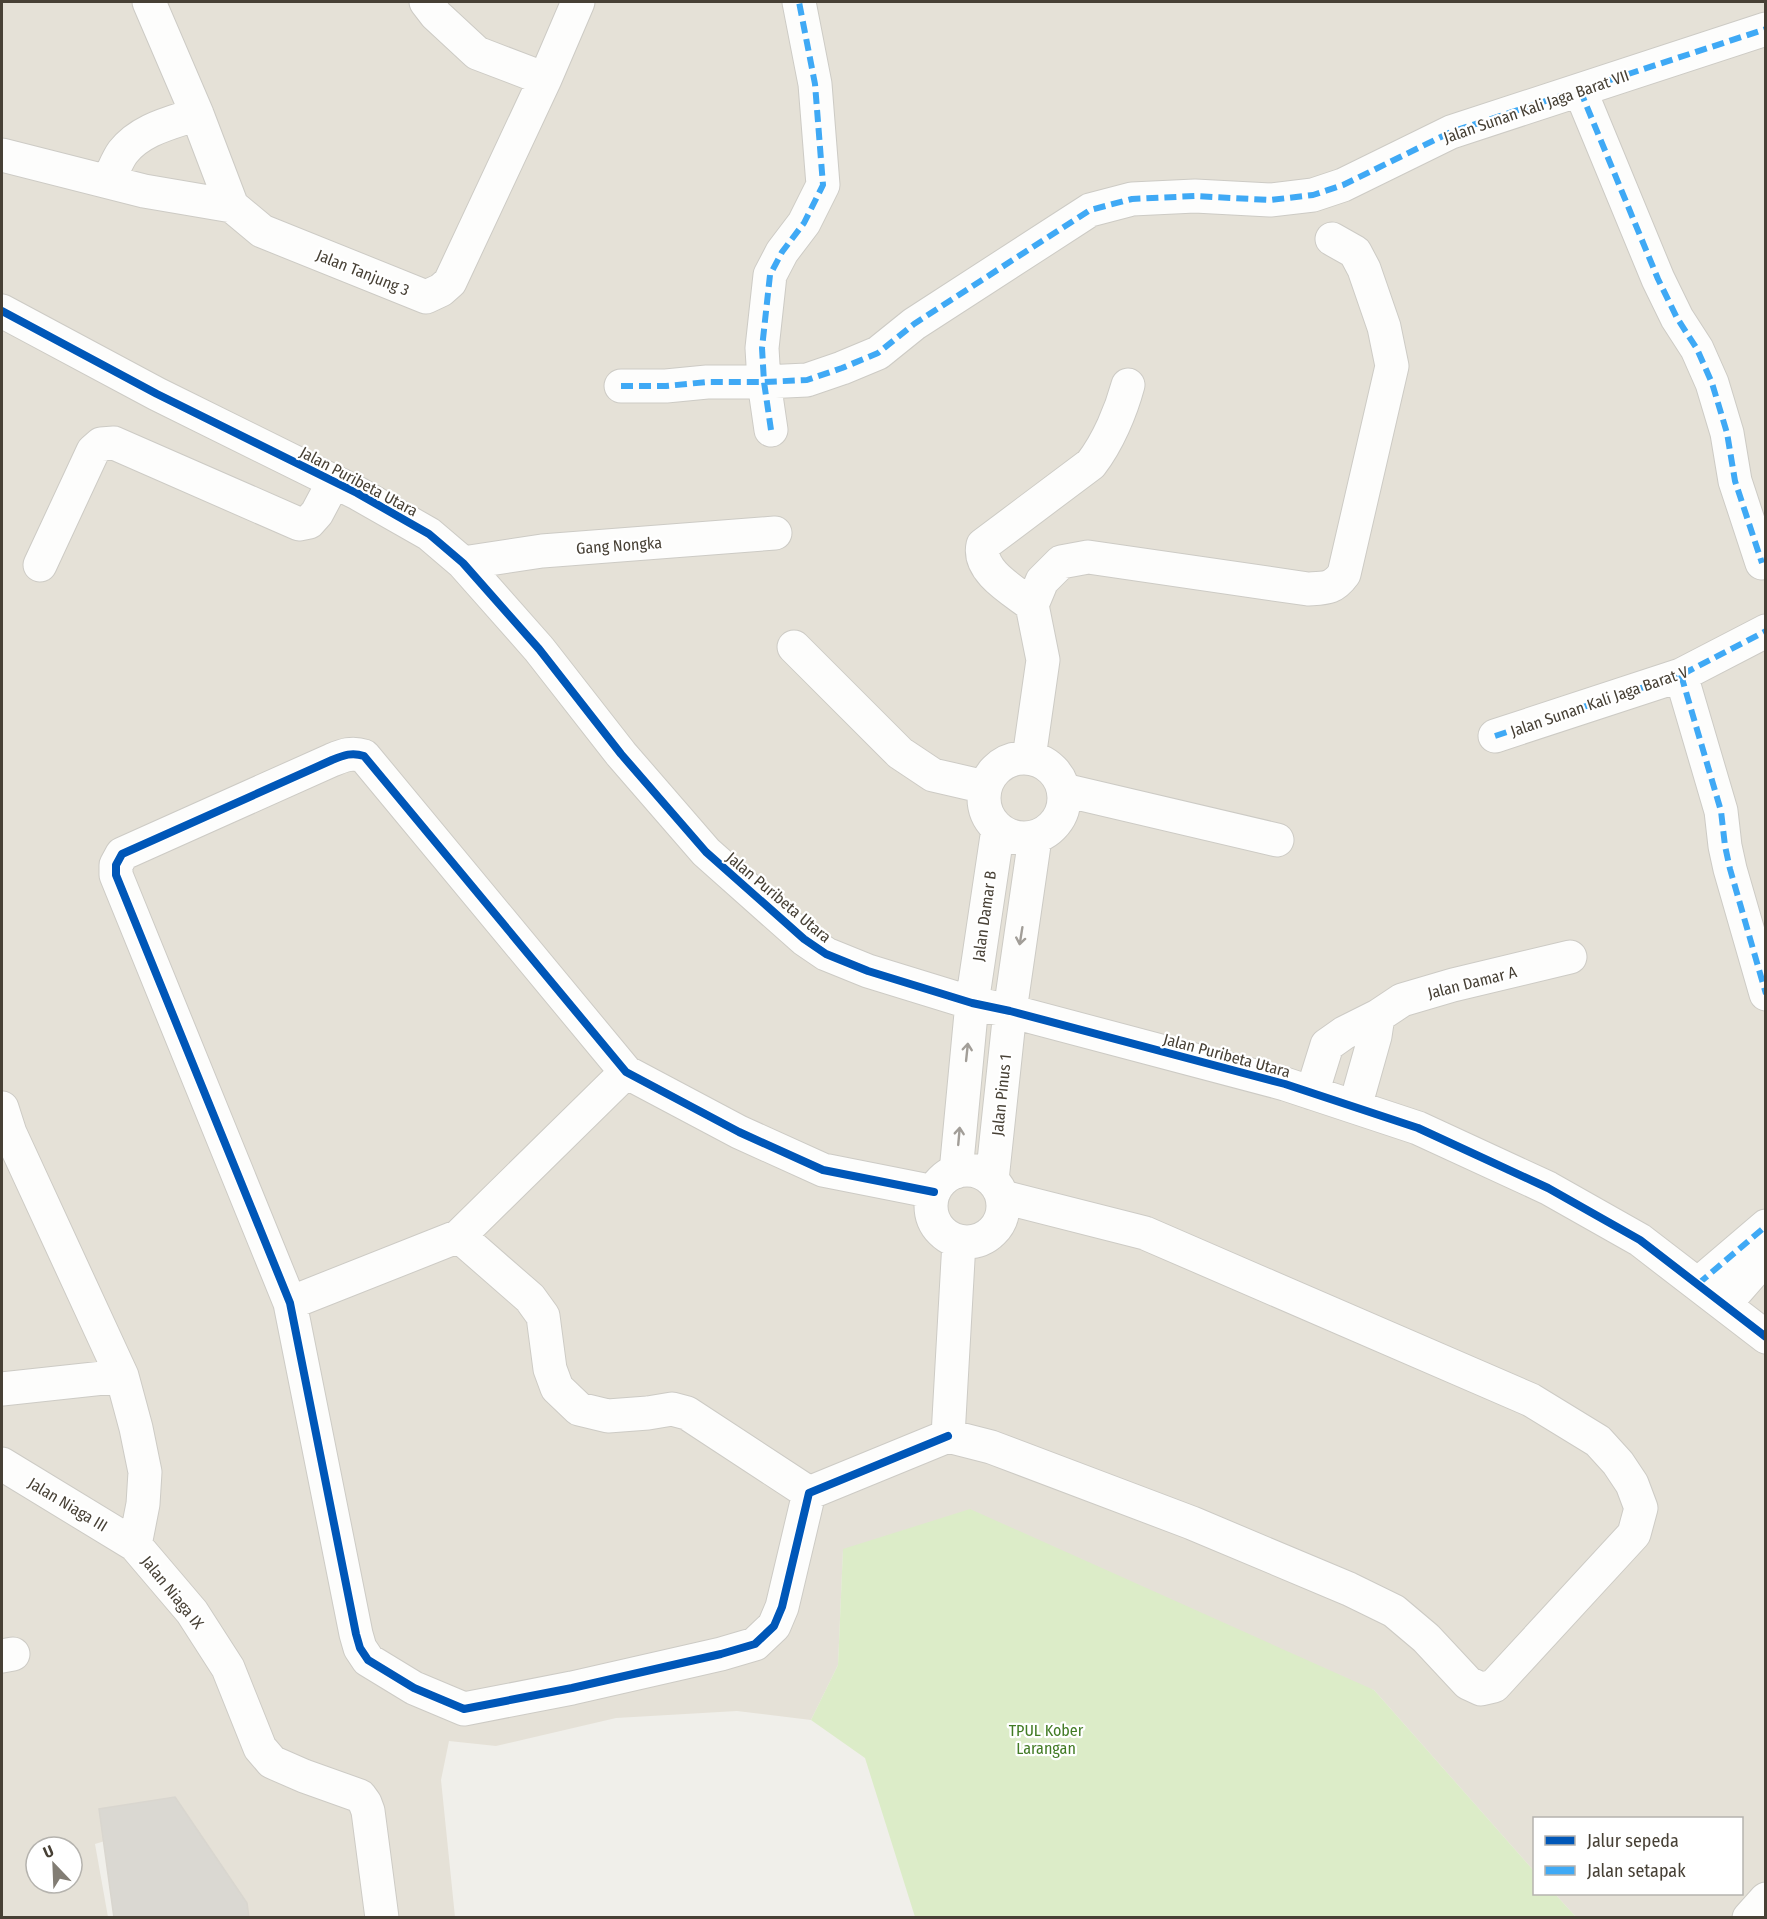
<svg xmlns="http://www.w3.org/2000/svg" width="1767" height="1919" font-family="'Fira Sans Condensed',sans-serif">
<rect width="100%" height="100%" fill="#f0efea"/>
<!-- residential -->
<path fill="#e5e1d7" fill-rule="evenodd" d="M 2,2 L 1765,2 L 1765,1917 L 1576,1917 L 1555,1894 L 1742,1894 L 1742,1818 L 1534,1818 L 1534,1871 L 1374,1690 L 843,1550 L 838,1665 L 811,1720 L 737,1711 L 616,1718 L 496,1746 L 449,1741 L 441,1780 L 455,1917 L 236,1917 L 184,1817 L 95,1844 L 108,1917 L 2,1918 ZM 36,1847 L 72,1847 L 72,1883 L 36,1883 Z"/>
<!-- green -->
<path fill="#dcecc8" d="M 970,1509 L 1374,1690 L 1534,1871 L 1534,1894 L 1555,1894 L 1576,1917 L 915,1917 L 865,1758 L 811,1720 L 838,1665 L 843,1549 Z"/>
<!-- building -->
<path fill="#dad8d2" stroke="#d9d6cf" stroke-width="1.5" d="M 175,1797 L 247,1903 L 249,1918 L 114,1918 L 99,1809 Z"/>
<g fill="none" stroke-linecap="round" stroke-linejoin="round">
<defs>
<path id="minor" d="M 149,2 L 197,114 L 232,206 L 262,231 L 426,297 L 441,290 L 450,282 L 545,79 L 578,2
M 426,2 L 436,15 L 477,53 L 545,79
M 1580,90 L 1658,279 L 1677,318 L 1697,349 L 1712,383 L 1727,433 L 1735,481 L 1762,563
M 2,155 L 144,191 L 232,206
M 108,181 C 113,172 117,160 123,152 C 141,129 171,123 197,114
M 2,311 L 157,394 L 357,493 L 429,534 L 463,563 L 539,649 L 621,754 L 706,852 L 804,939 L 826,954 L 868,971 L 972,1003 L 1010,1011 L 1285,1084 L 1418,1128 L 1548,1188 L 1640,1240 L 1766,1337
M 621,386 L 666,386 L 707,382 L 764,382 L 807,380 L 842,368 L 878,353 L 914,324 L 1090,210 L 1132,199 L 1195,196 L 1270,200 L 1313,195 L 1343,185 L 1451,132 L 1766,29
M 771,430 L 764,382 L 762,348 L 770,275 L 782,252 L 804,223 L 823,185 L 815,84 L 799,2
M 463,563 L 542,551 L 775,533
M 40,565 L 93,451 L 101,444 L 114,443 L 299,524 L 309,522 L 317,513 L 334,481
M 1032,605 C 1014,591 977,571 983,545 L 1091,464 C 1108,442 1121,411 1128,385
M 794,647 L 900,753 L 933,775 L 985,787
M 1681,675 L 1721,811 L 1725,846 L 1730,869 L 1766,994
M 1495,736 L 1681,675 L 1766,631
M984 798a40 40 0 1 1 80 0a40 40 0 1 1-80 0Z
M 1029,758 L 1043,660 L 1032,605 L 1042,581 L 1061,562 L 1088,557 L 1308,589 C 1326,588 1333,589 1344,574 L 1392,366 L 1384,327 L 1364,269 L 1355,252 L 1332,239
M 1064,790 L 1277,840
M 1312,1093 L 1327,1045 L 1344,1033 L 1378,1016 L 1402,1000 L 1453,985 L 1570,957
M 1355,1107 L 1375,1036 L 1378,1016
M 2,1108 L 10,1133 L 122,1376 L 136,1428 L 145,1472 L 143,1504 L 135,1545
M931 1206a36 36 0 1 1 72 0a36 36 0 1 1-72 0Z
M 956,1172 L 972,1003 L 998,829
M 992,1180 L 1010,1011 L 1035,838
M 934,1192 L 823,1170 L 739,1132 L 626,1072 L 364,756 C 352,752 344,755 332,760 L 122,854 L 116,865 L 116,875 L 290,1303 L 356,1634 L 360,1648 L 368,1660 L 414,1688 L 464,1709 L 572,1688 L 721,1654 L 755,1644 L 774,1626 L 782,1607 L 809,1493 L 948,1436
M 459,1236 L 530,1298 L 543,1316 L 550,1369 L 557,1388 L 579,1409 L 608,1416 L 648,1413 L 672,1409 L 687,1413 L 809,1493
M 959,1242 L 948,1436 L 991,1447 L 1192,1523 L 1349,1589 L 1394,1611 L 1426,1638 L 1468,1683 L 1481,1689 L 1494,1686 L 1634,1534 L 1641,1508 L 1632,1484 L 1618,1463 L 1598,1441 L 1531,1400 L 1145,1233 L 1003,1197
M 1698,1284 L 1766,1226
M 290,1303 L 459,1236 L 626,1072
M 1725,1304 L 1766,1257
M 2,1389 L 122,1376
M 2,1464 L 135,1545 L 192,1612 L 228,1668 L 260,1748 L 272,1762 L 304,1776 L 360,1796 L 365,1803 L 368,1811 L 382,1918
M 2,1656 L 13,1654
M 1749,1918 L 1766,1899"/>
</defs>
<!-- minor casing -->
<use href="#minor" stroke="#cdcbc5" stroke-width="35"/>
<!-- minor -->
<use href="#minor" stroke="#fdfdfc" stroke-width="33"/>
<!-- quiet -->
<path stroke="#3fa9f5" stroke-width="6" stroke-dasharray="12 6" stroke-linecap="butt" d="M 1580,90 L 1658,279 L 1677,318 L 1697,349 L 1712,383 L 1727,433 L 1735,481 L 1762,563
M 621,386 L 666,386 L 707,382 L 764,382 L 807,380 L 842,368 L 878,353 L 914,324 L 1090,210 L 1132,199 L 1195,196 L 1270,200 L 1313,195 L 1343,185 L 1451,132 L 1766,29
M 771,430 L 764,382 L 762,348 L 770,275 L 782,252 L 804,223 L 823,185 L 815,84 L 799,2
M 1681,675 L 1721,811 L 1725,846 L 1730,869 L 1766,994
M 1495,736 L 1681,675 L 1766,631
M 1698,1284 L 1766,1226"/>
<defs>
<path id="cycleway" d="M 2,311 L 157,394 L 357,493 L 429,534 L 463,563 L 539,649 L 621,754 L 706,852 L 804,939 L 826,954 L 868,971 L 972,1003 L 1010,1011 L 1285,1084 L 1418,1128 L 1548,1188 L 1640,1240 L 1766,1337
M 934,1192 L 823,1170 L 739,1132 L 626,1072 L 364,756 C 352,752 344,755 332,760 L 122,854 L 116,865 L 116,875 L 290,1303 L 356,1634 L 360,1648 L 368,1660 L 414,1688 L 464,1709 L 572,1688 L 721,1654 L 755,1644 L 774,1626 L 782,1607 L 809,1493 L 948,1436"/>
</defs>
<!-- cycleway casing -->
<use href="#cycleway" stroke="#fff" stroke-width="11"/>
<!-- cycleway -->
<use href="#cycleway" stroke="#0057b8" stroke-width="8"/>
</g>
<!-- one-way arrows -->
<defs><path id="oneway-shaft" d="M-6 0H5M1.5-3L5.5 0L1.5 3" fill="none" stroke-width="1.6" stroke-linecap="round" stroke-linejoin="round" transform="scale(1.5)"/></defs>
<g stroke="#a29e98">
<use href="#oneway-shaft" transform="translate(1021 936) rotate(99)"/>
<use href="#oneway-shaft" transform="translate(967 1052) rotate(-84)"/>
<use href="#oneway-shaft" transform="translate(959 1136) rotate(-85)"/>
</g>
<g text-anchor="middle" stroke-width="4.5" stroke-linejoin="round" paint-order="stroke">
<!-- street labels -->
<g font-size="16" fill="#474035" stroke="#fff">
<text transform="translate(1536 106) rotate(-19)" y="6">Jalan Sunan Kali Jaga Barat VII</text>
<text transform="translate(363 272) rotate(22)" y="6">Jalan Tanjung 3</text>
<text transform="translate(359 481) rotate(28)" y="6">Jalan Puribeta Utara</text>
<text transform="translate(619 545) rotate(-4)" y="6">Gang Nongka</text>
<text transform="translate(1599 701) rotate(-19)" y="6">Jalan Sunan Kali Jaga Barat V</text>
<text transform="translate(779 897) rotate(40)" y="6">Jalan Puribeta Utara</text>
<text transform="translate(984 916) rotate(-82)" y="6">Jalan Damar B</text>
<text transform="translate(1472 982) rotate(-14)" y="6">Jalan Damar A</text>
<text transform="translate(1227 1055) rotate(15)" y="6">Jalan Puribeta Utara</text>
<text transform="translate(1001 1095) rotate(-84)" y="6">Jalan Pinus 1</text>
<text transform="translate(68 1504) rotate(31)" y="6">Jalan Niaga III</text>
<text transform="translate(173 1592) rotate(51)" y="6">Jalan Niaga IX</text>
</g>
<!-- park labels -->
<g font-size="16" fill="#427b25" stroke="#fff">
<text x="1046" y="1736">TPUL Kober<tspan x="1046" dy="18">Larangan</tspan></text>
</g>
</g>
<!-- border -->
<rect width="1767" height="1919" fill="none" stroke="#474035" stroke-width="6"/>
<!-- legend -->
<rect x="1533" y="1817" width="210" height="78" fill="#ffffff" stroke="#b5b3ae" stroke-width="1.5"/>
<rect x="1545" y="1836" width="30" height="9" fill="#0057b8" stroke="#b5b3ae" stroke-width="1.5"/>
<text x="1587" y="1847" font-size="18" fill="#474035">Jalur sepeda</text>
<rect x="1545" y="1866" width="30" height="9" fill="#3fa9f5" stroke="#b5b3ae" stroke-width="1.5"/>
<text x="1587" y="1877" font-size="18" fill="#474035">Jalan setapak</text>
<!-- north arrow -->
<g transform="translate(54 1865) rotate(337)"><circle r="28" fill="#ffffff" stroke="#b5b3ae" stroke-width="1.5"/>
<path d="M0-4.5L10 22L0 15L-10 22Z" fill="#827d74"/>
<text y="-9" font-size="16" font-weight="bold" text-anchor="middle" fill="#474035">U</text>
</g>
</svg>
